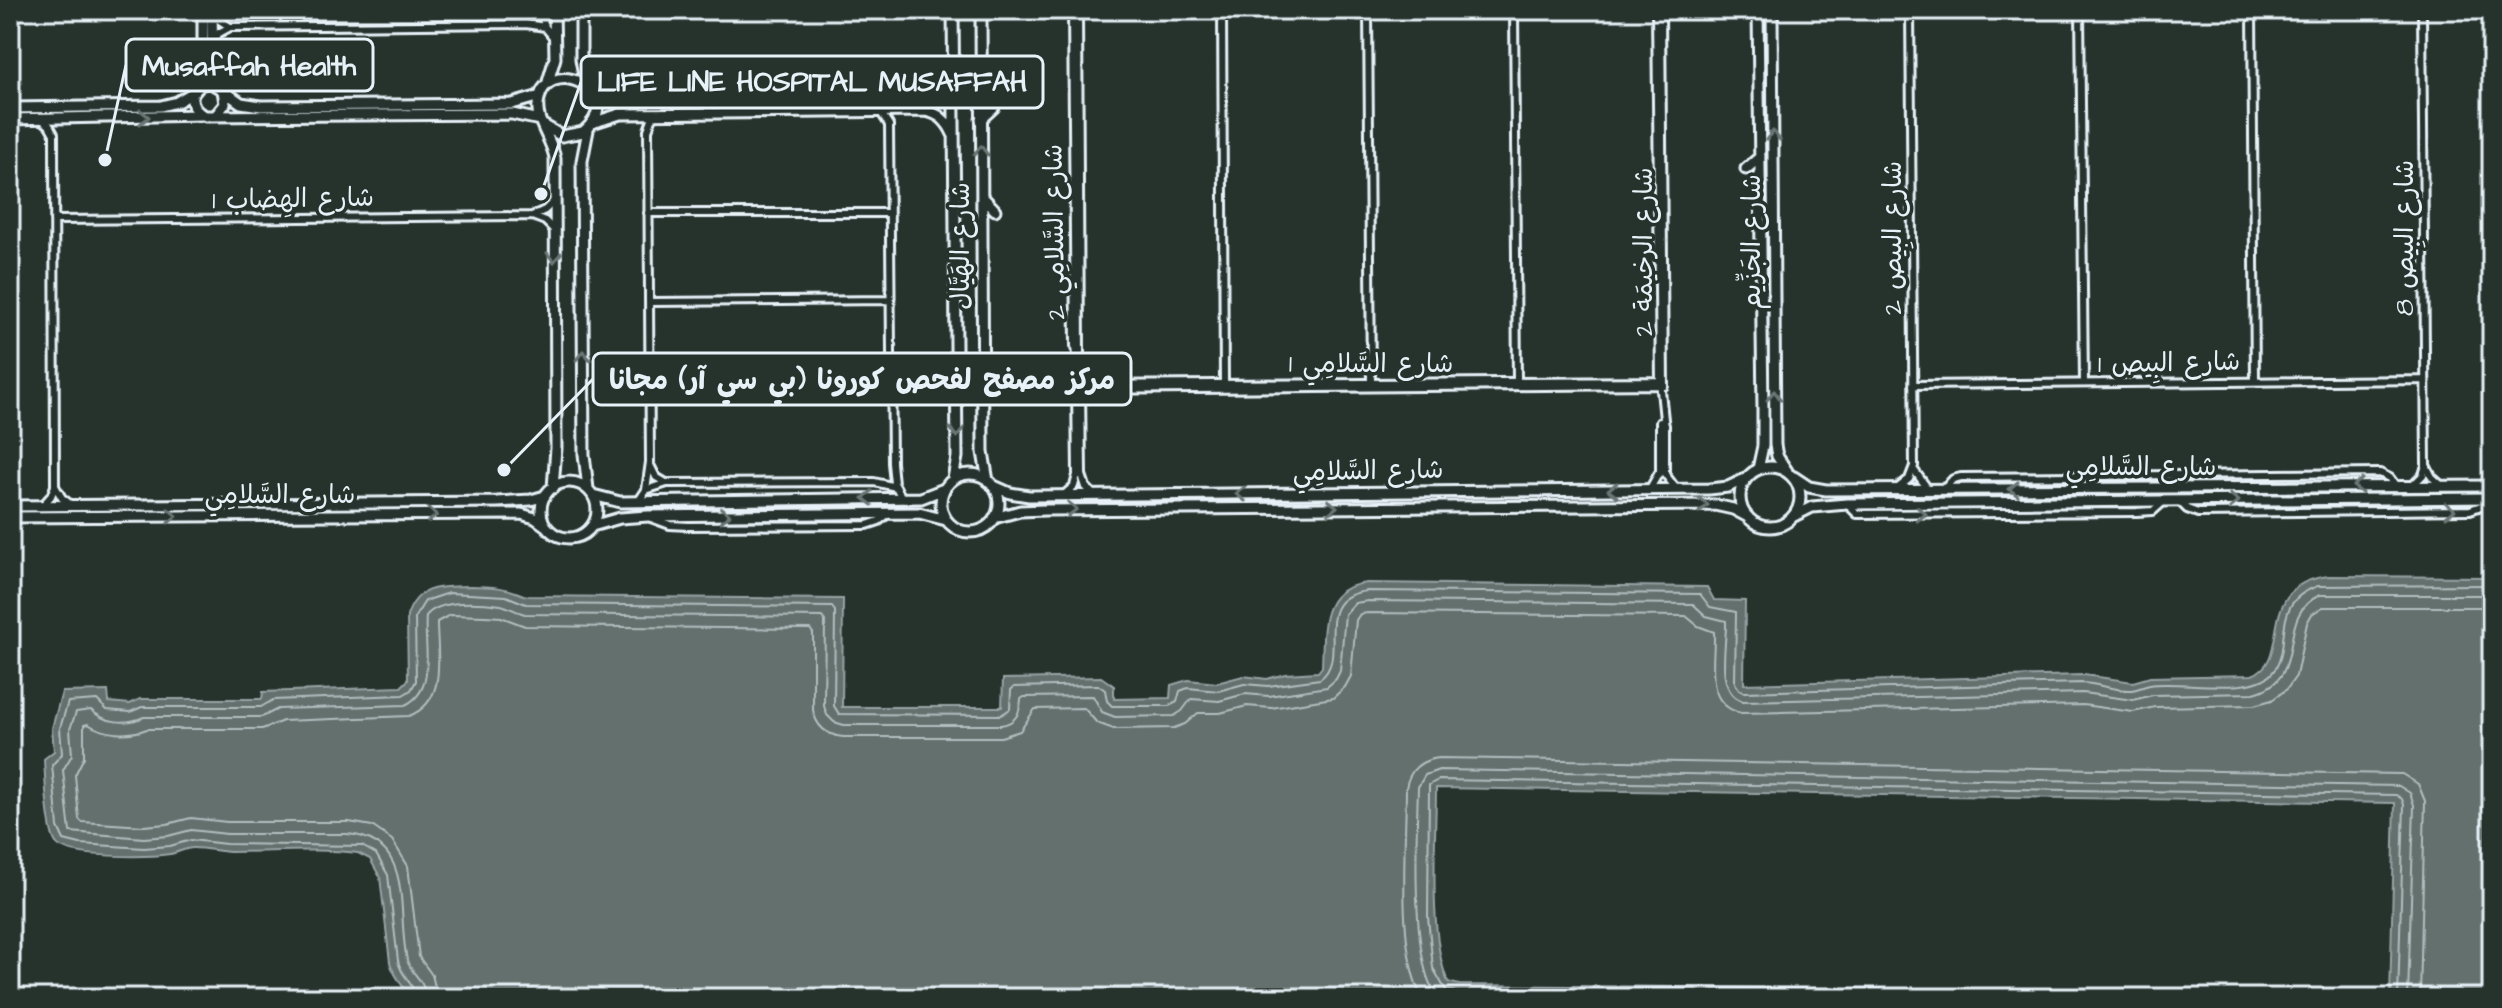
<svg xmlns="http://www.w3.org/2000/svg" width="2502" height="1008" font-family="'Architects Daughter','Playpen Sans Arabic',sans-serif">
<rect width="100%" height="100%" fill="#26332d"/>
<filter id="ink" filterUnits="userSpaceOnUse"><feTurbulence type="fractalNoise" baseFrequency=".0125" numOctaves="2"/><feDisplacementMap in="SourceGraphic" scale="16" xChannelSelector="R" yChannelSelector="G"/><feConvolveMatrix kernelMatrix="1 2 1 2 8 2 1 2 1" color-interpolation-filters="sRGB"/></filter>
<g filter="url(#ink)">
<!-- water -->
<path fill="#636f6d" stroke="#98a3a5" stroke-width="2" d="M 2329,576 L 2492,577 L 2492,998 L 2390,998 L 2395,803 L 1436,788 C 1436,841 1428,936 1448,982 L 1459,985 L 1886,989 L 1896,994 L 1898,998 L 408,998 C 404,984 393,976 390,962 L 380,877 L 370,859 L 358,853 C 316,848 272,852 230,852 C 217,851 205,848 193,848 C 185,848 178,853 170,854 C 149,857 68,859 56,843 C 47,832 45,776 44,759 L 54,751 L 52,728 L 62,692 L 108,691 L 109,702 L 130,704 L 140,699 L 262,699 L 263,692 L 401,687 L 408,680 L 407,616 C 418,583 442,587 470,586 C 491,586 507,587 526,596 L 843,599 L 842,707 L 1002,707 L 1003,679 L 1101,677 L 1114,686 L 1114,699 L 1170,698 L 1171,685 L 1188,680 L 1217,683 L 1243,676 L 1267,679 L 1285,674 L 1318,672 L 1322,667 C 1324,629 1318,588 1367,583 L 1707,587 L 1714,600 L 1745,601 L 1744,684 L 2084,675 L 2133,682 L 2150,677 L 2252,675 C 2294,660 2252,584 2329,576 Z"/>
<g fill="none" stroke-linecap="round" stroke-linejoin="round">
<!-- shore -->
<path stroke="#b3bdc0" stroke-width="2" d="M 416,998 C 414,983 401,976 398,961 L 388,875 L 376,854 L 362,846 L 226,844 L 191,840 L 170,846 L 144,848 L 80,844 L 64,840 L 58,827 L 52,765 L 62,754 L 60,728 L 68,702 L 97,700 L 107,710 L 130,712 L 142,707 L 261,707 L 273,700 L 403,695 L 411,690 L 416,681 L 415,617 L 425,601 L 449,593 L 506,596 L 526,604 L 832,607 L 835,611 L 834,706 L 839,714 L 1001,715 L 1010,709 L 1011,690 L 1014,687 L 1098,685 L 1105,690 L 1107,701 L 1112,706 L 1169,706 L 1177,702 L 1180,691 L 1188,688 L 1218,691 L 1244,684 L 1268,686 L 1320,679 C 1351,657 1307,598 1367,591 L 1700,594 L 1710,607 L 1736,612 L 1735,683 L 1739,689 L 1744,692 L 2083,683 C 2099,684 2116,691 2132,690 C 2139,689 2144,686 2150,685 C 2179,680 2252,696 2272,673 C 2295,647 2267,603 2318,586 L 2492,585
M 426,998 C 425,980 411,974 407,960 C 396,911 416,840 347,834 L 227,834 L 191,830 L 168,836 L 144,838 L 70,832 L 63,770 L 72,755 L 70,729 L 76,712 L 91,710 C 105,723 126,725 144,717 L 262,717 L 278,709 L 405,705 C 438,690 423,645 426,616 C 439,599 480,602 501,605 C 509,607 516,612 525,614 L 822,617 L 825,621 L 824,706 L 827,715 L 834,722 L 844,725 L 1001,725 C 1016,723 1020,713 1021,699 L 1024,697 L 1093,696 L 1102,712 L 1115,717 L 1174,716 L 1182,711 L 1191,699 L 1219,701 L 1245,694 L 1269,696 L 1327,687 L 1336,679 L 1340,671 L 1345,614 L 1355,603 L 1368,601 L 1693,604 L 1706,616 L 1726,621 C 1727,645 1714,692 1743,701 L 2083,693 L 2133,700 L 2153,695 L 2254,693 C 2312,677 2272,617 2320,595 L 2492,595
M 438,998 L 432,975 L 419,957 L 408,866 L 392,840 L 372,826 L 349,822 L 227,822 L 191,818 L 167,824 L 144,826 L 82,822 L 79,819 L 75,775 L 84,757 L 84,725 L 88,724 C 105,735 128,736 147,729 L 262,729 L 283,721 L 409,716 C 448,701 437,656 437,622 L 450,615 L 485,616 L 501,617 L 525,626 L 810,629 L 813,633 L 813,710 C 816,726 826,735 843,737 L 1001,737 L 1020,731 L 1035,709 L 1084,708 L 1097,723 L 1114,729 L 1174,728 L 1185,724 L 1198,713 L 1220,713 L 1247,706 L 1271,708 L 1333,698 L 1345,687 L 1351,676 L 1356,620 L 1360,614 L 1368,613 L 1686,616 L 1698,626 L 1714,632 C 1715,662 1703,704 1741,713 L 2083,705 L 2133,712 L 2155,707 L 2254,705 L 2272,700 L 2287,689 L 2296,676 L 2307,623 L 2312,614 L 2323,607 L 2492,607
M 1422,998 C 1396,949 1406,845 1406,788 C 1409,770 1420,760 1439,758 L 2402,774 L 2418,784 L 2425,801 L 2420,998
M 1440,998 C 1409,976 1417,826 1418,787 L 1425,775 L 1439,770 L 2399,786 L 2410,793 L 2414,805 L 2408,998
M 1887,998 L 1459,993 L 1445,989 L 1433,968 L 1428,917 L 1429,785 L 1438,780 L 2396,795 L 2402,799 L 2404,805 L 2398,998"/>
<defs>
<path id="street" d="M 541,10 L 545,27 L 554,38
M 1072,10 L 1075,346
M 1078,10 L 1080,352
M 1222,10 L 1224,386
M 1368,10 L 1371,384
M 1514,10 L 1517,382
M 1656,10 L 1660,382
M 1661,10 L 1664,386
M 2080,10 L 2084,383
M 2252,10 L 2255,381
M 212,15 L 230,27 L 526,24 L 545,27
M 212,42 L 219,33 L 230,27
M 880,111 L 889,125 L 892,463 L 894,483 L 902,498
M 40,118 L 49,125 L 54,134 L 55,486 L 51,496 L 43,505
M 648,213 L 889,213
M 532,216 L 545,210 L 555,200
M 54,220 L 532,216 L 545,221 L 554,230
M 649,302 L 890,300
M 1075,343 C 1080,358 1073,377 1081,390 L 1660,385 L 1664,383
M 1913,385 L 2425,380
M 1081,387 L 1082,475 L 1086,487 L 1094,495
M 1076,389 L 1081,385 L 1660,381 L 1665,429
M 649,391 L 890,389
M 1665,425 L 1665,474 L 1677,490
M 650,465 L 656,477 L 666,483
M 2426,465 L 2432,477 L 2442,486
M 1914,470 L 1928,489
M 2413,485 L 2423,475 L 2426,465 L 2422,10
M 55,486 L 62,498 L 70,504
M 1898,488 L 1909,479 L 1914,466 L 1910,10
M 1944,489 L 1953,479 L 1961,477 L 2380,473 L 2390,478 L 2396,486
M 646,490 L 667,483 L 874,482 L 896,487
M 1649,490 L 1660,471 L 1660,422
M 1065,494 L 1074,486 L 1077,475 L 1076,386
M 638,502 L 646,490 L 650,462 L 648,130 L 652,119 L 657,113
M 2180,502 L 2187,509 L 2198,513 L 2470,510 L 2481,506 L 2489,499
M 1847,504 L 1857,514 L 2137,512 L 2153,511 L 2163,502
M 651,518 L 670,525 L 688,526 L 867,525 L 879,521 L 888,514"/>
<path id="secondary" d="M 212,10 L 213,67 L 220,87
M 581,10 L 581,59 L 586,85
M 953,10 L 957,457 L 953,479
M 981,10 L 983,452 L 988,481
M 1772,10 L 1775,445 L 1777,456 L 1787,471
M 547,85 L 555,58 L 554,10
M 197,87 L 203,62 L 203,10
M 224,91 L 241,103 L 261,106 L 512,104 L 540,96
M 594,93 L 606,101 L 617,103 L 930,100 L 943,95 L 951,81
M 10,108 L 161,106 L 177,102 L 194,92
M 216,115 L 225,104 L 223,90 L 211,83 L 201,84 L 192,95 C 191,106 196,113 206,116 L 512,114 L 540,120
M 10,119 L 202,115
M 981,119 L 994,107
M 592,123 L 620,114 L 925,111 C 939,113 947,121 953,134
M 543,125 L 562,136 L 583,132 C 632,92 543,50 538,105 C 536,122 552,140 555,158 L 556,448 L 553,488
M 588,130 L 582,161 L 584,454 L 588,489
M 1746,169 L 1760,157
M 982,196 L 995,210
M1740 497a30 30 0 1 1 60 0a30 30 0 1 1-60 0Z
M 1758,469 L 1763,446 L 1763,410 L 1758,10
M941 503a29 29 0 1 1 58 0a29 29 0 1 1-58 0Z
M 1794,477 L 1809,487 L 1826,490 L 2492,486
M541 510a28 28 0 1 1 56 0a28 28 0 1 1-56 0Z
M 992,485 L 1010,493 L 1029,496 L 1709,489 L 1728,487 L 1745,479
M 593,495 L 620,502 L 921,498 L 944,489
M 10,506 L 497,502 L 531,500 L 545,496
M 1794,516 L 1812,507 L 1847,504 L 2492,498
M 10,517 L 521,514 L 535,518 L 546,526
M 994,518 L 1020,511 L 1045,510 L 1715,505 L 1733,509 L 1748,517
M 592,526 L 620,518 L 648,516 L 919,513 L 946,520"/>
</defs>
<!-- street casing -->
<use href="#street" stroke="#e8f1f8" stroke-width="12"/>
<!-- secondary casing -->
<use href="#secondary" stroke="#e8f1f8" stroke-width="15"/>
<!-- street -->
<use href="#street" stroke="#26332d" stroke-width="6"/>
<!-- secondary -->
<use href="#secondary" stroke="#26332d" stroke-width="9"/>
</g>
<!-- one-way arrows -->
<defs><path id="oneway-chevron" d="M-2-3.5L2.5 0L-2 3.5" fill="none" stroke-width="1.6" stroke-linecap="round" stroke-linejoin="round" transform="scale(2)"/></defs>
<g stroke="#6a7674">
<use href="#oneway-chevron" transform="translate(144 117)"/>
<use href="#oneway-chevron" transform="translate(1773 136) rotate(-90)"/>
<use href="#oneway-chevron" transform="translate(981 151) rotate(-90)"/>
<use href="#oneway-chevron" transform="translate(554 257) rotate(91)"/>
<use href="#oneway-chevron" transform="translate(583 356) rotate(-91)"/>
<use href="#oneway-chevron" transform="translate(1774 396) rotate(-90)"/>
<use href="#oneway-chevron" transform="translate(957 432) rotate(90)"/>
<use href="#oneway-chevron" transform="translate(2358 486) rotate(180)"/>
<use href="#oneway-chevron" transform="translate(2014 489) rotate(180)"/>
<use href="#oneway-chevron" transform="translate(1613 490) rotate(179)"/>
<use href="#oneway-chevron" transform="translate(1241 494) rotate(179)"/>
<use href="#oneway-chevron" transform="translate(868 498) rotate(179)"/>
<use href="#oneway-chevron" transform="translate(2234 501) rotate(-1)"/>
<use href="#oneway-chevron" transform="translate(1703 505)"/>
<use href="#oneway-chevron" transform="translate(1332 507)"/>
<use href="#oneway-chevron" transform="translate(1072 509)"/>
<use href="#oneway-chevron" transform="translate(2450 510) rotate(-1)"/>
<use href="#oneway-chevron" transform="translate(1921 514)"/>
<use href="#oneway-chevron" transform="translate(432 515)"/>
<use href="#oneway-chevron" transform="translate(725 515) rotate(-1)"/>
<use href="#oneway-chevron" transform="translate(172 516)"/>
</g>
</g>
<g text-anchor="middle" stroke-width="7" stroke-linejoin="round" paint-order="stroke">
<!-- street labels -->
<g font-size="26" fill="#e8f1f8" stroke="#26332d">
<text transform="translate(293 198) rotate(-1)" y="9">شارع الهِضاب 1</text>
<text transform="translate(1054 232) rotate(-91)" y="9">شارع السَّلامِي 2</text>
<text transform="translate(1892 238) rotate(-90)" y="9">شارع البِيص 2</text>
<text transform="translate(2404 238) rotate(-90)" y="9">شارع البِيص 8</text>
<text transform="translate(1751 242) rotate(-90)" y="9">شارع الجَزِّيم</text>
<text transform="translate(960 246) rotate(-90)" y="9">شارع الهَيَّال</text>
<text transform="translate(1643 252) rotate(-90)" y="9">شارع الرخيمَة 2</text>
<text transform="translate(2169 362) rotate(-1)" y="9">شارع البِيص 1</text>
<text x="1371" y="372">شارع السَّلامِي 1</text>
<text x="2141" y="475">شارع السَّلامِي</text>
<text transform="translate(1368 470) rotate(-1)" y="9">شارع السَّلامِي</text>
<text x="280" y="503">شارع السَّلامِي</text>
</g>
</g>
<!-- callouts -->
<path fill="none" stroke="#e8f1f8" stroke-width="3" d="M105 160L126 65M541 194L581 82M504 470L593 379"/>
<g fill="#e8f1f8" stroke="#26332d" stroke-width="3">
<circle cx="105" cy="160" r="8"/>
<circle cx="541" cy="194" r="8"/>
<circle cx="504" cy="470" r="8"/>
</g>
<g fill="#26332d" stroke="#e8f1f8" stroke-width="3">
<rect x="126" y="39" width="247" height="52" rx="8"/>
<rect x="581" y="56" width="462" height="52" rx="8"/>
<rect x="593" y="353" width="538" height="52" rx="8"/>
</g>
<g font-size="28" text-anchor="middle" font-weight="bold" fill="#e8f1f8">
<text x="249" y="75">Musaffah Health</text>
<text x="812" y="91">LIFE LINE HOSPITAL MUSAFFAH</text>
<text x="862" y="389">مركز مصفح لفحص كورونا (بي سي آر) مجانا</text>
</g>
<!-- margin -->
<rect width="2502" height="1008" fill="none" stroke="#26332d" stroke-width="40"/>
<rect x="20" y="20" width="2462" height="968" fill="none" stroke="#e8f1f8" stroke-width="3" filter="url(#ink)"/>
</svg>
